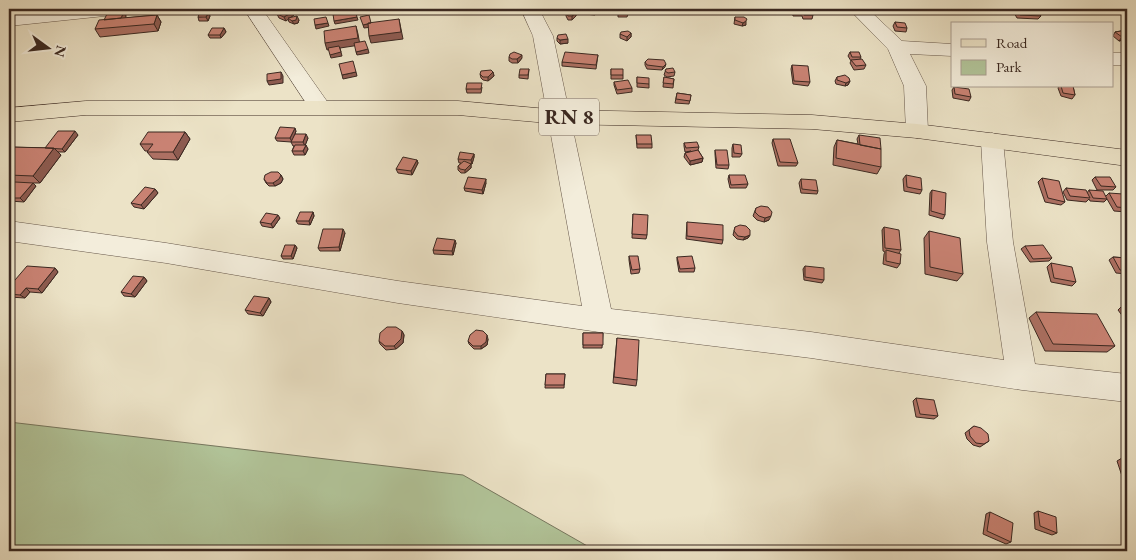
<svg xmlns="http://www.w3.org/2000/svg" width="1136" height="560" font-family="'EB Garamond',serif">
<rect width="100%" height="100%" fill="#ece3c7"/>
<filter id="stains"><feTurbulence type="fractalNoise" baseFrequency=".004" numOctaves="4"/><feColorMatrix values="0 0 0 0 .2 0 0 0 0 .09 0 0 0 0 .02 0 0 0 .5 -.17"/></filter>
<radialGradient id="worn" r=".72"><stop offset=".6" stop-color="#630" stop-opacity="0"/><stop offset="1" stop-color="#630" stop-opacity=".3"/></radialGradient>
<!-- green -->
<path fill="#b2c59a" stroke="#76765e" d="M 9,422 L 463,475 L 596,551 L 9,551 Z"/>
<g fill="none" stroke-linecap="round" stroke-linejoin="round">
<defs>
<path id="minor" d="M 63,9 L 123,9 L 121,13 L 114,15 L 9,26 L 9,14 Z
M 244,9 L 262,9 L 331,107 L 328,112 L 320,114 L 312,112 Z
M 521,9 L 539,9 L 553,36 L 611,309 L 811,332 L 1004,360 L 987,242 L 981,141 L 984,136 L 992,133 L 1000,136 L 1003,141 L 1013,242 L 1035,364 L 1127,374 L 1127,402 L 1022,390 L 811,358 L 599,332 L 398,303 L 166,263 L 9,241 L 9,221 L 166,243 L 398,281 L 582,306 L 533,36 Z
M 849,9 L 868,9 L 902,41 L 952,44 L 952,56 L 910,54 L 926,86 L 928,131 L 925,136 L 917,138 L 909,136 L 906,131 L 904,86 L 888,49 Z
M 1112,53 L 1127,53 L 1127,65 L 1112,65 Z"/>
<path id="major" d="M 86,101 L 458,101 L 559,110 L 812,115 L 917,124 L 1127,150 L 1127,166 L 917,138 L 812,129 L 559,124 L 458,115 L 86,115 L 9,122 L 9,108 Z"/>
</defs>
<!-- minor casing -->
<use href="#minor" stroke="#66574a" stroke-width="1"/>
<!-- major casing -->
<use href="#major" stroke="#3a2821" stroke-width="1"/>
<!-- minor -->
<use href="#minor" fill="#f3eddb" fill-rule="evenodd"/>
<!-- major -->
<use href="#major" fill="#ece3c7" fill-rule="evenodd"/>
</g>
<!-- wall -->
<path fill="#ad7063" stroke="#3a2821" d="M 9,9 L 28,9 L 26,11 L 9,12 Z
M 584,9 L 596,9 L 595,15 L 584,14 Z
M 606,9 L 616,9 L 615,11 L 606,11 Z
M 729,9 L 740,9 L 737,12 Z
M 792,9 L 812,9 L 813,15 L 812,19 L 803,19 L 802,16 L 793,16 Z
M 1015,9 L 1036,9 L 1041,16 L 1038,19 L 1017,18 L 1013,11 Z
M 1040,9 L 1058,9 L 1056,12 L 1043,12 Z
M 124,12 L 126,16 L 125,18 L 157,15 L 161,22 L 158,31 L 100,37 L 95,29 L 104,20 Z
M 292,12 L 294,15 L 290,18 L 299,20 L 298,23 L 294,24 L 289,22 L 288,19 L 286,21 L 279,18 L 277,14 Z
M 566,12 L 576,13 L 576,16 L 572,20 L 568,20 L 566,16 Z
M 629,12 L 627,17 L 618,17 L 618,14 Z
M 210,16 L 208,21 L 199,21 L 198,17 Z
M 735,17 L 746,25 L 742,26 L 734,24 Z
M 895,22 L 907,28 L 906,32 L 895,31 L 893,26 Z
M 224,28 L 226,32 L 221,38 L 210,38 L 208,35 Z
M 1127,30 L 1127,39 L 1119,41 L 1113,36 L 1115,32 Z
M 631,33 L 631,37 L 627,41 L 620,38 L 620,34 Z
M 557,38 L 568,43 L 560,44 L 557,41 Z
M 850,52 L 861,57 L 860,59 L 866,65 L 864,69 L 854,70 L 850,63 L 851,61 L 848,56 Z
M 598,55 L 596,69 L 562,66 L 562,62 Z
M 509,57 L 522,58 L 518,63 L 512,63 L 509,61 Z
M 645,62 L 665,67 L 662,70 L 647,69 L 645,65 Z
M 792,65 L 810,82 L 808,86 L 793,84 L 791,69 Z
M 529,69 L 528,79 L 519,78 L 519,75 Z
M 611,69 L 623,75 L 623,79 L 611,79 Z
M 666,69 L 675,72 L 674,76 L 667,77 L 664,75 Z
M 493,72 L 494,76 L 488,81 L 483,80 L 481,78 L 480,74 Z
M 637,77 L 649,84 L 649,88 L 637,87 Z
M 664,77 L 674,79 L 673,88 L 663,87 Z
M 837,77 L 850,81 L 848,85 L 845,86 L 836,84 L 835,81 Z
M 614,82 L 632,88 L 632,92 L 617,94 L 614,85 Z
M 1059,86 L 1073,86 L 1075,95 L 1072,99 L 1061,96 L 1058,88 Z
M 482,87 L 481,93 L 467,93 L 466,89 Z
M 954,87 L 971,97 L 969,101 L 953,98 L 952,90 Z
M 677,93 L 691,95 L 689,104 L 675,103 Z
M 296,131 L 295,134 L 308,138 L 305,145 L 308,149 L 305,155 L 294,155 L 292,151 L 294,146 L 293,146 L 291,142 L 277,141 L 275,138 Z
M 185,132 L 190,139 L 178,160 L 153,159 L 147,152 L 148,151 L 145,151 L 140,144 Z
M 78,135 L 65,152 L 58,152 L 61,155 L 40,183 L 33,183 L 36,186 L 24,202 L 9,201 L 9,189 L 14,183 L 9,183 L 9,147 L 45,148 Z
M 636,135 L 652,144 L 652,148 L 637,148 Z
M 859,135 L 881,167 L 877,174 L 833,165 L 834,147 L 837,140 L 858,144 L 857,139 Z
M 773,139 L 798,163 L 796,166 L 778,166 L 772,143 Z
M 684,143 L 699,147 L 698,150 L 703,158 L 702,162 L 690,165 L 684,157 L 685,153 L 691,151 L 685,152 L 684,146 Z
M 733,144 L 742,154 L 740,157 L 732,157 L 732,148 Z
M 715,150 L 729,165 L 728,169 L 716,168 L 715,154 Z
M 474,154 L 474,157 L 472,164 L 470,164 L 471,164 L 471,168 L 465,173 L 461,173 L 458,170 L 458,166 L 461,163 L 459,163 L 458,159 Z
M 417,160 L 418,163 L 412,175 L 398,173 L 396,169 Z
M 281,175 L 283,179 L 281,183 L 275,186 L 269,186 L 266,183 L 264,179 Z
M 729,175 L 748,184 L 746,188 L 730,188 L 728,179 Z
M 906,175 L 922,190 L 920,194 L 904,191 L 903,179 Z
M 1095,177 L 1116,187 L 1113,190 L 1097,190 L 1092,180 Z
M 1042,178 L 1065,202 L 1061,205 L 1045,202 L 1038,182 Z
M 801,179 L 818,191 L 817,194 L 801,193 L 799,183 Z
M 486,183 L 483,194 L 465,191 L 464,188 Z
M 1066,188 L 1087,193 L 1089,190 L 1106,196 L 1109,193 L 1127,202 L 1127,212 L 1114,211 L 1107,199 L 1104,202 L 1090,201 L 1089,199 L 1086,202 L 1067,200 L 1063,192 Z
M 155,189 L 158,193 L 144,209 L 134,207 L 131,203 Z
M 932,190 L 945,215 L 943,219 L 929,215 L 930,193 Z
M 756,208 L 769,220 L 764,222 L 757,220 L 753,216 Z
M 313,212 L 314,216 L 310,225 L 298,224 L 296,221 Z
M 633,214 L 647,235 L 646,239 L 632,238 Z
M 280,218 L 273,228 L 262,226 L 260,222 Z
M 687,222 L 723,240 L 722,244 L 686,239 Z
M 735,227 L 750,235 L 748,238 L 743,240 L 737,239 L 733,235 Z
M 884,227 L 901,250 L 899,253 L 900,264 L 897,268 L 883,264 L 884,254 L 885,252 L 883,251 L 882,230 Z
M 929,231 L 963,274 L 957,281 L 925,274 L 924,238 Z
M 345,233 L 340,251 L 320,251 L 318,248 Z
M 456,243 L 453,255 L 434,254 L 433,250 Z
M 295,245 L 297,248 L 293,259 L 283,259 L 281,256 Z
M 1025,246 L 1052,258 L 1049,261 L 1030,262 L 1021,249 Z
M 629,256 L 640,269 L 639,273 L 631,274 L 629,260 Z
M 677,257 L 695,268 L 694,272 L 679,272 L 677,260 Z
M 1113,257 L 1127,258 L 1127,274 L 1116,273 L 1109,260 Z
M 1051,263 L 1076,282 L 1072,286 L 1051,282 L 1047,267 Z
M 805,266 L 824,280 L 822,283 L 804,280 L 803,269 Z
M 55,268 L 58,272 L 42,293 L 30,292 L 25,298 L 9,297 L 9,287 Z
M 144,277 L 147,281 L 135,297 L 124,296 L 121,292 Z
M 269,298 L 271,302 L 263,316 L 248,314 L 245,310 Z
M 1122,306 L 1127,306 L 1127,322 L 1118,310 Z
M 1036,312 L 1115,346 L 1107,352 L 1045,351 L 1029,318 Z
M 402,331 L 404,335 L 403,343 L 396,349 L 386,350 L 380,344 L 379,341 Z
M 583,333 L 603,333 L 602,348 L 583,348 Z
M 617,338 L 637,380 L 636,386 L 613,383 Z
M 488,339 L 487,345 L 481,349 L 474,349 L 469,344 L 468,341 Z
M 546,374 L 565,374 L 564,388 L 545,388 Z
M 916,398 L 938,416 L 934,419 L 916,417 L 913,401 Z
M 974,426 L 989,441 L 980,447 L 973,445 L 967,439 L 965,433 Z
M 1122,458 L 1127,459 L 1127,485 L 1125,485 L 1117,461 Z
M 1038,511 L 1057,533 L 1052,535 L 1035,529 L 1034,513 Z
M 990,512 L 1011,542 L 1006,544 L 983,534 L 986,514 Z"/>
<!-- shaded-wall -->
<path fill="#8d5b50" stroke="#3a2821" d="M 318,9 L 332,9 L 319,11 Z
M 124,12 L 126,16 L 122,26 L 119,22 Z
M 209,12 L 210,16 L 208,21 L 206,17 Z
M 292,12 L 294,15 L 286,21 L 284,17 Z
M 576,13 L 576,16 L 572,20 L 572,16 Z
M 157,15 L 161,22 L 158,31 L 154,24 Z
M 297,16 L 299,20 L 298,23 L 294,24 L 292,21 Z
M 357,17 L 358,20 L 335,24 L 334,21 Z
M 399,19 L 403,39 L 371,43 L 369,36 Z
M 746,21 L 746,25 L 742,26 L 743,23 Z
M 328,23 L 329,26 L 316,29 L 315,25 Z
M 371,23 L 372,27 L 364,28 L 363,25 Z
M 356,26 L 358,34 L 360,45 L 340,48 L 342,56 L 331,58 L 330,55 L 339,48 L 327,50 L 325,43 Z
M 224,28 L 226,32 L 221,38 L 220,35 Z
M 631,33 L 631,37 L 627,41 L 627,37 Z
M 11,34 L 14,38 L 9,46 L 9,38 Z
M 1127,36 L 1127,39 L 1119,41 L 1122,37 Z
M 568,39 L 568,43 L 560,44 L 560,40 Z
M 368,49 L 369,53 L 357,55 L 356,52 Z
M 522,55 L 522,58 L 518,63 L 517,59 Z
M 666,64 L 665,67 L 662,70 L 663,67 Z
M 281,72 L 283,76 L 283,83 L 269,85 L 267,81 Z
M 356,72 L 357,76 L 343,79 L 342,75 Z
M 493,72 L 494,76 L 488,81 L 488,77 Z
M 850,81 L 848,85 L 845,86 L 846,83 Z
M 295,128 L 296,131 L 292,142 L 290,138 Z
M 75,131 L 78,135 L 65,152 L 62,149 Z
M 185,132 L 190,139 L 178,160 L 173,152 Z
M 306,134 L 308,138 L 305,146 L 303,142 Z
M 306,145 L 308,149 L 305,155 L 303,151 Z
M 54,148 L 61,155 L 40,183 L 33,176 Z
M 474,154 L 474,157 L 472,164 L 471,160 Z
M 703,158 L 702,162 L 690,165 L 690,161 Z
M 417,160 L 418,163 L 412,175 L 411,171 Z
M 471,164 L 471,168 L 465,173 L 465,170 Z
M 281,175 L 283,179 L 281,183 L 275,186 L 273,183 Z
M 486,179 L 486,183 L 483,194 L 482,190 Z
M 33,183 L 36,186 L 24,202 L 20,198 Z
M 155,189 L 158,193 L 144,209 L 141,205 Z
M 313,212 L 314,216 L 310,225 L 309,221 Z
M 278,215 L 280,218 L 273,228 L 271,224 Z
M 771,216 L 769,220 L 764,222 L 765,218 Z
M 343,229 L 345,233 L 340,251 L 339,247 Z
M 750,235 L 748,238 L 743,240 L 745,237 Z
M 455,240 L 456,243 L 453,255 L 452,251 Z
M 295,245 L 297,248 L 293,259 L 291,256 Z
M 55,268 L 58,272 L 42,293 L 38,289 Z
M 144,277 L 147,281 L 135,297 L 131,294 Z
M 26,288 L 30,292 L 25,298 L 20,295 Z
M 269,298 L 271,302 L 263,316 L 260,313 Z
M 402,331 L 404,335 L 403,343 L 396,349 L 394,346 Z
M 487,335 L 488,339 L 487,345 L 481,349 L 481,346 Z"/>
<!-- building -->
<path fill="#c98273" stroke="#3a2821" d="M 285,9 L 292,12 L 284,17 L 277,14 Z
M 584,9 L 596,9 L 595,12 L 584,10 Z
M 620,9 L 629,9 L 627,13 L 618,14 Z
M 794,9 L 812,9 L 813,15 L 804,15 L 803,13 L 795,12 Z
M 1016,9 L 1036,9 L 1041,16 L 1020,15 Z
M 355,10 L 357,17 L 334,21 L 333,14 Z
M 569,11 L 576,13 L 572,16 L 568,16 L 566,12 Z
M 124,12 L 121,18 L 104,20 L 107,14 Z
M 200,12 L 209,12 L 206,17 L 198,17 Z
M 157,15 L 154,24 L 95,29 L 99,20 Z
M 369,15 L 371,23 L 363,25 L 360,17 Z
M 297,16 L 296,20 L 292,21 L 288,18 Z
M 326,17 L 328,23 L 315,25 L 314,19 Z
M 735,17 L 744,17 L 747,19 L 746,21 L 743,23 L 735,20 Z
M 399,19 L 401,32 L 369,36 L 368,23 Z
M 895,22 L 905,23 L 907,28 L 897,27 Z
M 356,26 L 358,38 L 325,43 L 324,31 Z
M 212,28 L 224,28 L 220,35 L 208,35 Z
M 1127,30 L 1127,36 L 1122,37 L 1115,32 Z
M 628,31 L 631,33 L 627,37 L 620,34 L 621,32 Z
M 566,34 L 568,39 L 560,40 L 557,38 L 558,35 Z
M 365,41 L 368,49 L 356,52 L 354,43 Z
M 339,46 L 341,52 L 330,55 L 328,48 Z
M 514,52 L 522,55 L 517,59 L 512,59 L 509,57 L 510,54 Z
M 565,52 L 598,55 L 596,65 L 562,62 Z
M 850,52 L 859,52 L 861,57 L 852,57 Z
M 648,59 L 664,60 L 666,64 L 663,67 L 647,65 L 645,62 Z
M 862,59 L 866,65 L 856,66 L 851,60 Z
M 353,61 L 356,72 L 342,75 L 339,64 Z
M 792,65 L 808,66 L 810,82 L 794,81 Z
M 673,68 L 675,72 L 668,73 L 665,71 L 666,69 Z
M 520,69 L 529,69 L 528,75 L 519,75 Z
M 611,69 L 623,69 L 623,75 L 611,75 Z
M 491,70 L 493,72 L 488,77 L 483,77 L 480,74 L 481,71 Z
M 281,72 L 281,79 L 267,81 L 267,74 Z
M 845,75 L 849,78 L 850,81 L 846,83 L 837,80 L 837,77 Z
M 637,77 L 649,78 L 649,84 L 637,83 Z
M 664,77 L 674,79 L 673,84 L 663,83 Z
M 628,80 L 632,88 L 617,90 L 614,82 Z
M 467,83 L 482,83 L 481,89 L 466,89 Z
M 1061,86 L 1073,86 L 1075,95 L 1063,93 Z
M 954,87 L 969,89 L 971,97 L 955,94 Z
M 677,93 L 691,95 L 690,101 L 676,99 Z
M 280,127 L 295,128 L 290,138 L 275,138 Z
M 58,131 L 75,131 L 62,149 L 45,148 Z
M 148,132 L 185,132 L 173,152 L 147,152 L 153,144 L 140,144 Z
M 295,134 L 306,134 L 303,142 L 291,142 Z
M 636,135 L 651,135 L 652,144 L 637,144 Z
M 859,135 L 880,138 L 881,149 L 860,145 Z
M 773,139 L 790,139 L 798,163 L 780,162 Z
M 837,140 L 881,149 L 881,167 L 836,158 Z
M 697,142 L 699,147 L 686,148 L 684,143 Z
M 733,144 L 741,145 L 742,154 L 734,153 Z
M 295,145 L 306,145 L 303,151 L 292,151 Z
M 9,147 L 54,148 L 33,176 L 9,175 Z
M 698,150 L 703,158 L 690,161 L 685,153 Z
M 715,150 L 727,150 L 729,165 L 717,165 Z
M 460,152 L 474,154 L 471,160 L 458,159 Z
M 403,157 L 417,160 L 411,171 L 396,169 Z
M 464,161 L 471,164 L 465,170 L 460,169 L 458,166 Z
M 271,172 L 278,172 L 281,175 L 279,179 L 273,183 L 267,183 L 264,179 L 265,175 Z
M 729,175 L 745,175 L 748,184 L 731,185 Z
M 906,175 L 921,178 L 922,190 L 907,187 Z
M 468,177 L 486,179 L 482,190 L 464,188 Z
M 1095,177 L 1110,177 L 1116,187 L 1101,186 Z
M 1042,178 L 1059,181 L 1065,202 L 1048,198 Z
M 801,179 L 816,180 L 818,191 L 802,189 Z
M 15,182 L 33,183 L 20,198 L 9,198 L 9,189 Z
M 145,187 L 155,189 L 141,205 L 131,203 Z
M 1066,188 L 1086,190 L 1090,198 L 1070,196 Z
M 932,190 L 946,193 L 945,215 L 931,211 Z
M 1089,190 L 1103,191 L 1107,199 L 1093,198 Z
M 1109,193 L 1123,194 L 1127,202 L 1127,208 L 1117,207 Z
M 761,206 L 768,207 L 772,212 L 771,216 L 765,218 L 759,216 L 755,212 L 756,208 Z
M 300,212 L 313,212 L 309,221 L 296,221 Z
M 266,213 L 278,215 L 271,224 L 260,222 Z
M 633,214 L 648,215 L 647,235 L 632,234 Z
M 687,222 L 723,225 L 723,240 L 687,236 Z
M 740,225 L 746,226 L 750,230 L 750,235 L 745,237 L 738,236 L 734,231 L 735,227 Z
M 884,227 L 899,230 L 901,250 L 885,248 Z
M 323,229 L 343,229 L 339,247 L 318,248 Z
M 929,231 L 960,238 L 963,274 L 930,267 Z
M 437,238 L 455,240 L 452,251 L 433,250 Z
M 285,245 L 295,245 L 291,256 L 281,256 Z
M 1043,245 L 1052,258 L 1033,259 L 1025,246 Z
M 886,250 L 901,254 L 900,264 L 886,261 Z
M 629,256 L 638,256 L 640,269 L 632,270 Z
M 692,256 L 695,268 L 680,269 L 677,257 Z
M 1113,257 L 1127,258 L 1127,270 L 1120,270 Z
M 1051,263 L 1072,267 L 1076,282 L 1054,278 Z
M 27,266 L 55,268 L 38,289 L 26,288 L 20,295 L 9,294 L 9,287 Z
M 805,266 L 824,268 L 824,280 L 805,277 Z
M 133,276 L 144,277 L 131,294 L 121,292 Z
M 254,296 L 269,298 L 260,313 L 245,310 Z
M 1122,306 L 1127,306 L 1127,313 Z
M 1036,312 L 1097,314 L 1115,346 L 1053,344 Z
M 387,327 L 396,327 L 402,331 L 401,339 L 394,346 L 385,346 L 379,341 L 380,333 Z
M 476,330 L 483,331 L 487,335 L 486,342 L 481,346 L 473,346 L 468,341 L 470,335 Z
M 583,333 L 603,333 L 603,345 L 583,345 Z
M 617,338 L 639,340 L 637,380 L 614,377 Z
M 546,374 L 565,374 L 564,385 L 545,385 Z
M 916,398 L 934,400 L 938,416 L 920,414 Z
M 974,426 L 981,428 L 988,434 L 989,441 L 984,444 L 976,443 L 970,436 L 969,430 Z
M 1122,458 L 1127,459 L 1127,475 Z
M 1038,511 L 1056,517 L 1057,533 L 1040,526 Z
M 990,512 L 1013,523 L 1011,542 L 987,531 Z"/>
<g text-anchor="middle" stroke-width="4.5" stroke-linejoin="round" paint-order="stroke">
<!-- shield labels -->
<rect fill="#f3eddb" stroke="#726359" stroke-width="1" x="539" y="98.5" width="60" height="37" rx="4"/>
<g font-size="21" font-weight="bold" fill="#3a2821">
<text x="569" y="124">RN 8</text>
</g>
</g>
<!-- margin -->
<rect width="1136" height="560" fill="none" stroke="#ece3c7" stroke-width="30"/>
<rect x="10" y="10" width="1116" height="540" fill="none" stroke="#3a2821" stroke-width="2.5"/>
<rect x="15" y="15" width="1106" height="530" fill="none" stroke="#3a2821"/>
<!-- legend -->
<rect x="951" y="22" width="162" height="65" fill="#f3eddb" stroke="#a99e91"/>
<rect x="961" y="39" width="25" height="8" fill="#ece3c7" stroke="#a99e91"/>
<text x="996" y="48" font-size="15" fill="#3a2821">Road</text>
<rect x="961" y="60" width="25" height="15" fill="#b2c59a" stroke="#a99e91"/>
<text x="996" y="72" font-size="15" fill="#3a2821">Park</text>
<!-- north arrow -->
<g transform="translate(48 48) rotate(105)" stroke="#f3eddb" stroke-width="4" paint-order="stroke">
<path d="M0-4L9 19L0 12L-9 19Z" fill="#3a2821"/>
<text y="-8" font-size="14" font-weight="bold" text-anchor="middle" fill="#3a2821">N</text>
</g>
<rect width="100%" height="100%" filter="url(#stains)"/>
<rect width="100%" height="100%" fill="url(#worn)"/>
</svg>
